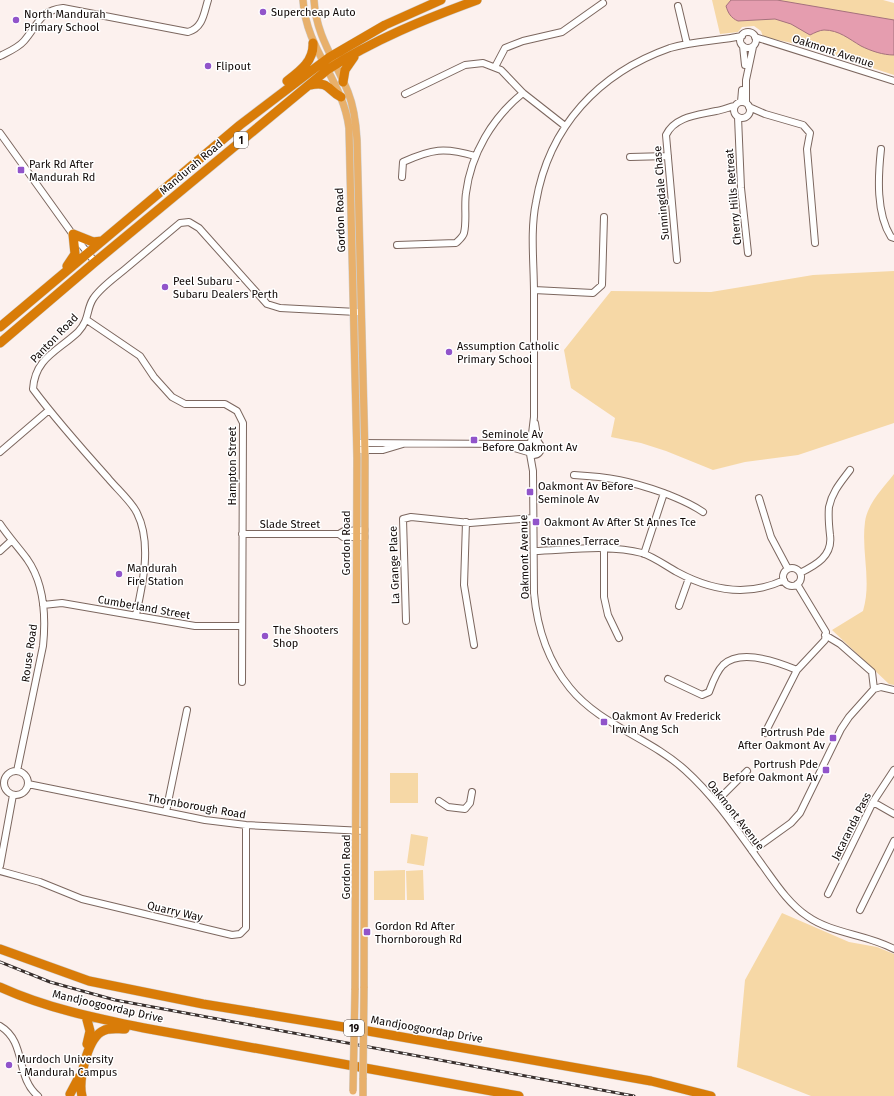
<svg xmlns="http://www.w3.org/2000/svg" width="894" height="1096" font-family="'Fira Sans',sans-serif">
<rect width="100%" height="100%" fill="#fcf1ee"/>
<!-- green -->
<path fill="#f6d8a6" d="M 712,0 L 883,0 L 894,3 L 894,75 L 802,45 L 763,37 L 761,31 L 754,26 L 742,27 L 738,32 L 720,34 Z
M 894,271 L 894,423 L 798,455 L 745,462 L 713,470 L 666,451 L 641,443 L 611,437 L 615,418 L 571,388 L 564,350 L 611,291 L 711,292 L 813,275 Z
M 894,474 L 894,685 L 889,684 L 832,630 L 863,611 C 872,581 861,552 865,522 C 867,504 884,487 894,474 Z
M 390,773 L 418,773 L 418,803 L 390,803 Z
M 411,834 L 428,837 L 424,866 L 407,863 Z
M 405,870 L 405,900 L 374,900 L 374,871 Z
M 423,870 L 424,900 L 407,900 L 406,871 Z
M 782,913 L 849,942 L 877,947 L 894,954 L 894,1096 L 811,1096 L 737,1067 L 745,980 Z"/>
<!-- water -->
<path fill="#e59daf" stroke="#a5717d" d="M 731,0 L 777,0 L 894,20 L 894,55 C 883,55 871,51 861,46 C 849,39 839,30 824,30 C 820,30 814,33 810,35 L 791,24 L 775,19 L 738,21 C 731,18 728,13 726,6 Z"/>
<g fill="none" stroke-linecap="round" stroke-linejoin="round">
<defs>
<path id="minor" d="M 678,6 L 687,44
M740 40a8 8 0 1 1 16 0a8 8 0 1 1-16 0Z
M 755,37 L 894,81
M 743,46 L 745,65
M 0,56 C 8,52 18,48 24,41 C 38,25 40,10 63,8 L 188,32 C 203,28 204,13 208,0
M 495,67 L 505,48 L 523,41 L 562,32 L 603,3
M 405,94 L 465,65 L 483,63 L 501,70 L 523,93 L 565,126
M 741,102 L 742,90
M734 110a8 8 0 1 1 16 0a8 8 0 1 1-16 0Z
M 746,103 L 746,80 L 753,47
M 749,107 L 765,114 L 803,125 L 810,133 L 807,149 L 815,243
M 738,117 L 741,188 L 748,253
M 0,133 L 71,232 L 95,262
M 881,149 C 878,177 876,213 891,237 L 894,238
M 630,157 L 668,156
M 402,177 L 403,162 C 432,149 444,147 475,156
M 397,245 L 456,243 C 459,240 463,237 464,233 C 467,221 464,206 466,193 C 471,154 492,118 523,93
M 677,260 L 666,135 C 675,116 699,115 716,111 C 723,110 729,107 735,106
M 534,290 L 593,293 L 602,285 L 604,217
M 87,320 L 140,356 L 154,377 L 172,397 L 185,404 L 225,404 L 237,411 L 243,423 L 242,682
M 535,423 L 538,442
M527 448a7 7 0 1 1 14 0a7 7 0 1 1-14 0Z
M 531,442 L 534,417 C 534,376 534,334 534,293 C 534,263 530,231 536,202 C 549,126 599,73 670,48 C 694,41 718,41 742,36
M 357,443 L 529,444
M 504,445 L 528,452
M 357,450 L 383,450 L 403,444
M 0,452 L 49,410
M 530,454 L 533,471 L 534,593 C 537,627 548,661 570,688 C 600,725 650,738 685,770 C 716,798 739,833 763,866 C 776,884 789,904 807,916 C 832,934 867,934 894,949
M 574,475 C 610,477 630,481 664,493 C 679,499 690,503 703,512
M 759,498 L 771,537 L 788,569
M 466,522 L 464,585 L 474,645
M 0,524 C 8,536 18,547 27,559 C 44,583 46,617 43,646 L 17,771
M 242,534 L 339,534 L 344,531 L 365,530
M 339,534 L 343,537 L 365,537
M 604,549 L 604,597 L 608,615 L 619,638
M 0,551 L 11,541
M 534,551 C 568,550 609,544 642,553 C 654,557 666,566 677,572 C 712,591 748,597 784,580
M 644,554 L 664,493
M783 577a9 9 0 1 1 18 0a9 9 0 1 1-18 0Z
M 800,573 C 816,565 833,556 830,535 C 829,526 828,517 829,507 C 832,492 841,482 850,470
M 43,605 L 62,603 L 195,626 L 242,626
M 679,606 L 689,578
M 136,615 C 143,583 152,543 137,513 C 132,502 116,488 108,478 C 82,449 56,420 33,389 C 35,358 58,351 78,332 C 90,319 86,310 93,299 C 100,288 113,279 124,270 C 142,255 161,239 180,223 L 189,222 L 199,228 L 267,304 L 280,308 L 357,312
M 406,621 L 403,519 L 411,517 L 470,523 L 533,518
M 825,635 L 840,644 L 872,672 L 874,689
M 668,679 L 702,695 L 709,692 C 712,684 716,672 723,665 C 741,648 778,662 797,670
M 765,733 L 797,670 L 825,640 L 826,632 L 797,584
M4 783a12 12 0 1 1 24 0a12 12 0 1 1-24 0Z
M 28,784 L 205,820 L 246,825 L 364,831
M 439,801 L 448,807 L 465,809 L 470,803 L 472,792
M 716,802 L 747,771
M 873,802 L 894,814
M 166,812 L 187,710
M 752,851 L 791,823 L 800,813 L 841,729 L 849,717 L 874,689 L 881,687 L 894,690
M 0,866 L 13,795
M 0,871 L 40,882 L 82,899 L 232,935 L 240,934 L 246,928 L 246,825
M 828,894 L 873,802 L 894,770
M 860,910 L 894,841
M 0,1026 C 27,1042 15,1077 38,1096"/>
<path id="major" d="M 303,0 C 306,50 343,80 349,128 L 357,458 L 355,990
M 314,0 C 316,36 335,60 348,92 C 354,107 356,123 357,140 L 365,455 L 364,988
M 363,1096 L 363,1078"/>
<path id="highway" d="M 287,81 C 300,71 314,61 313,43
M 343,82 L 345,70 L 354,57
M 310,85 C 330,81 327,90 341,97
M 67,266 L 75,254 L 73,234 L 93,242 L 102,241
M 0,327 L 240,125 L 315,68 L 330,57 L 385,25 L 441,0
M 0,343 L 95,262 L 327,70 C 373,40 425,19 477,0
M 0,949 L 89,981 L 203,1004 L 368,1031 L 651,1081 L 711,1096
M 0,987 C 46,1008 95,1018 144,1028 L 519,1096
M 86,1016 L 90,1031 L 87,1044
M 70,1094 L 79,1077
M 82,1096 C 78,1081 87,1041 101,1032 C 108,1027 117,1029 125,1029"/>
</defs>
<!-- minor casing -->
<use href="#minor" stroke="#7c675f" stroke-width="8"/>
<!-- major casing -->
<use href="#major" stroke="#cfcecd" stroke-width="8"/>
<!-- highway casing -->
<use href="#highway" stroke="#cfcecd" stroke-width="10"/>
<!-- minor -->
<use href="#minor" stroke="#fff" stroke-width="6"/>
<!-- major -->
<use href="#major" stroke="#e8b06b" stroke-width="7"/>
<!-- highway -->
<use href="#highway" stroke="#d97c08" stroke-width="9"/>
<defs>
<path id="rail" d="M 0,962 L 50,982 L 115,1000 L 634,1096"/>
</defs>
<!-- rail casing -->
<use href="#rail" stroke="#382f2d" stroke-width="3"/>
<!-- rail -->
<use href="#rail" stroke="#fff" stroke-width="1.5" stroke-dasharray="4.5" stroke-linecap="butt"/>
<defs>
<path id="major-bridge" d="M 363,1078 L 364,988
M 353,1091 L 355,990"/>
</defs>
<!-- major-bridge casing -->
<use href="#major-bridge" stroke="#cfcecd" stroke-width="8" stroke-linecap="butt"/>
<!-- major-bridge -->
<use href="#major-bridge" stroke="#e8b06b" stroke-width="7"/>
</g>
<!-- markers -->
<g fill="#9154ca" stroke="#fff" stroke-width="1.5">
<circle cx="263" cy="12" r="4"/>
<circle cx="16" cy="20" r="4"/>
<circle cx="208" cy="66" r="4"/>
<rect x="17" y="166" width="8" height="8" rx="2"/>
<circle cx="165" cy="287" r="4"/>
<circle cx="449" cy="352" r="4"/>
<rect x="470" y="436" width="8" height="8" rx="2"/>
<rect x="526" y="488" width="8" height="8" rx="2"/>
<rect x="532" y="518" width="8" height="8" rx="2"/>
<circle cx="119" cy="574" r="4"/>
<circle cx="265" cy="636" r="4"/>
<rect x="600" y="718" width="8" height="8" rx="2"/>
<rect x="829" y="734" width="8" height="8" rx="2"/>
<rect x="822" y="766" width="8" height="8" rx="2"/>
<rect x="363" y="928" width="8" height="8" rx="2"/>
<circle cx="9" cy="1065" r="4"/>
</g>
<g text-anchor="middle" stroke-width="3" stroke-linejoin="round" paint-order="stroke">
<!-- shield labels -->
<g fill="#fff" stroke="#585351" stroke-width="1">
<rect x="234" y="132" width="14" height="16" rx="3"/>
<rect x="344" y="1020" width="20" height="16" rx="3"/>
</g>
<g font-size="10" font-weight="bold" fill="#110907">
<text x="241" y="144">1</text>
<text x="354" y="1032">19</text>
</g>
<!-- poi labels -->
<g font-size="11" fill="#110907" stroke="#fff" text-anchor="start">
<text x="271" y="16">Supercheap Auto</text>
<text x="24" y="18">North Mandurah<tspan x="24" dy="13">Primary School</tspan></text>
<text x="216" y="70">Flipout</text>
<text x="29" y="168">Park Rd After<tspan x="29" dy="13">Mandurah Rd</tspan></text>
<text x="173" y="285">Peel Subaru -<tspan x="173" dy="13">Subaru Dealers Perth</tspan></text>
<text x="457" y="350">Assumption Catholic<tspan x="457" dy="13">Primary School</tspan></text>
<text x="482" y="438">Seminole Av<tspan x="482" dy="13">Before Oakmont Av</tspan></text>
<text x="538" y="490">Oakmont Av Before<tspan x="538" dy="13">Seminole Av</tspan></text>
<text x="544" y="526">Oakmont Av After St Annes Tce</text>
<text x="127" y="572">Mandurah<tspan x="127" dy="13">Fire Station</tspan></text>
<text x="273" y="634">The Shooters<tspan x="273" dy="13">Shop</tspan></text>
<text x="612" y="720">Oakmont Av Frederick<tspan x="612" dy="13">Irwin Ang Sch</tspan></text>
<text x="825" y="736" text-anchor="end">Portrush Pde<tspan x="825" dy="13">After Oakmont Av</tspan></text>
<text x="818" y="768" text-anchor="end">Portrush Pde<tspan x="818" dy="13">Before Oakmont Av</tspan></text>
<text x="375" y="930">Gordon Rd After<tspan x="375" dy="13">Thornborough Rd</tspan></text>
<text x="17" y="1063">Murdoch University<tspan x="17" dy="13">- Mandurah Campus</tspan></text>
</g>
<!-- street labels -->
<g font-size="11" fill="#110907" stroke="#fff">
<text transform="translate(833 51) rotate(18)" y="4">Oakmont Avenue</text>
<text transform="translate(191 167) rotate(-40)" y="4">Mandurah Road</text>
<text transform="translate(661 193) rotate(-95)" y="4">Sunningdale Chase</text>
<text transform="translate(733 197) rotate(-95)" y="4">Cherry Hills Retreat</text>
<text transform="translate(340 220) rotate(-92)" y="4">Gordon Road</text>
<text transform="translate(54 338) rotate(-46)" y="4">Panton Road</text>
<text transform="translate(232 466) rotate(-90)" y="4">Hampton Street</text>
<text x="290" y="528">Slade Street</text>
<text x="580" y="545">Stannes Terrace</text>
<text transform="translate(346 543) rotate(-90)" y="4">Gordon Road</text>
<text transform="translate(524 557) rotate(-91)" y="4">Oakmont Avenue</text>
<text transform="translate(394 565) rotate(-92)" y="4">La Grange Place</text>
<text transform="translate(144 607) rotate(10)" y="4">Cumberland Street</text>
<text transform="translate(29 653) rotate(-82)" y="4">Rouse Road</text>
<text transform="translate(197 806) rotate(10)" y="4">Thornborough Road</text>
<text transform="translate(736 815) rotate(52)" y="4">Oakmont Avenue</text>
<text transform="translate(851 826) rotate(-63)" y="4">Jacaranda Pass</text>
<text transform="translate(346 867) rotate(-90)" y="4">Gordon Road</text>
<text transform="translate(175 911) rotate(13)" y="4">Quarry Way</text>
<text transform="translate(108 1006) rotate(13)" y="4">Mandjoogoordap Drive</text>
<text transform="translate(427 1029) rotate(10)" y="4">Mandjoogoordap Drive</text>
</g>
</g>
</svg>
